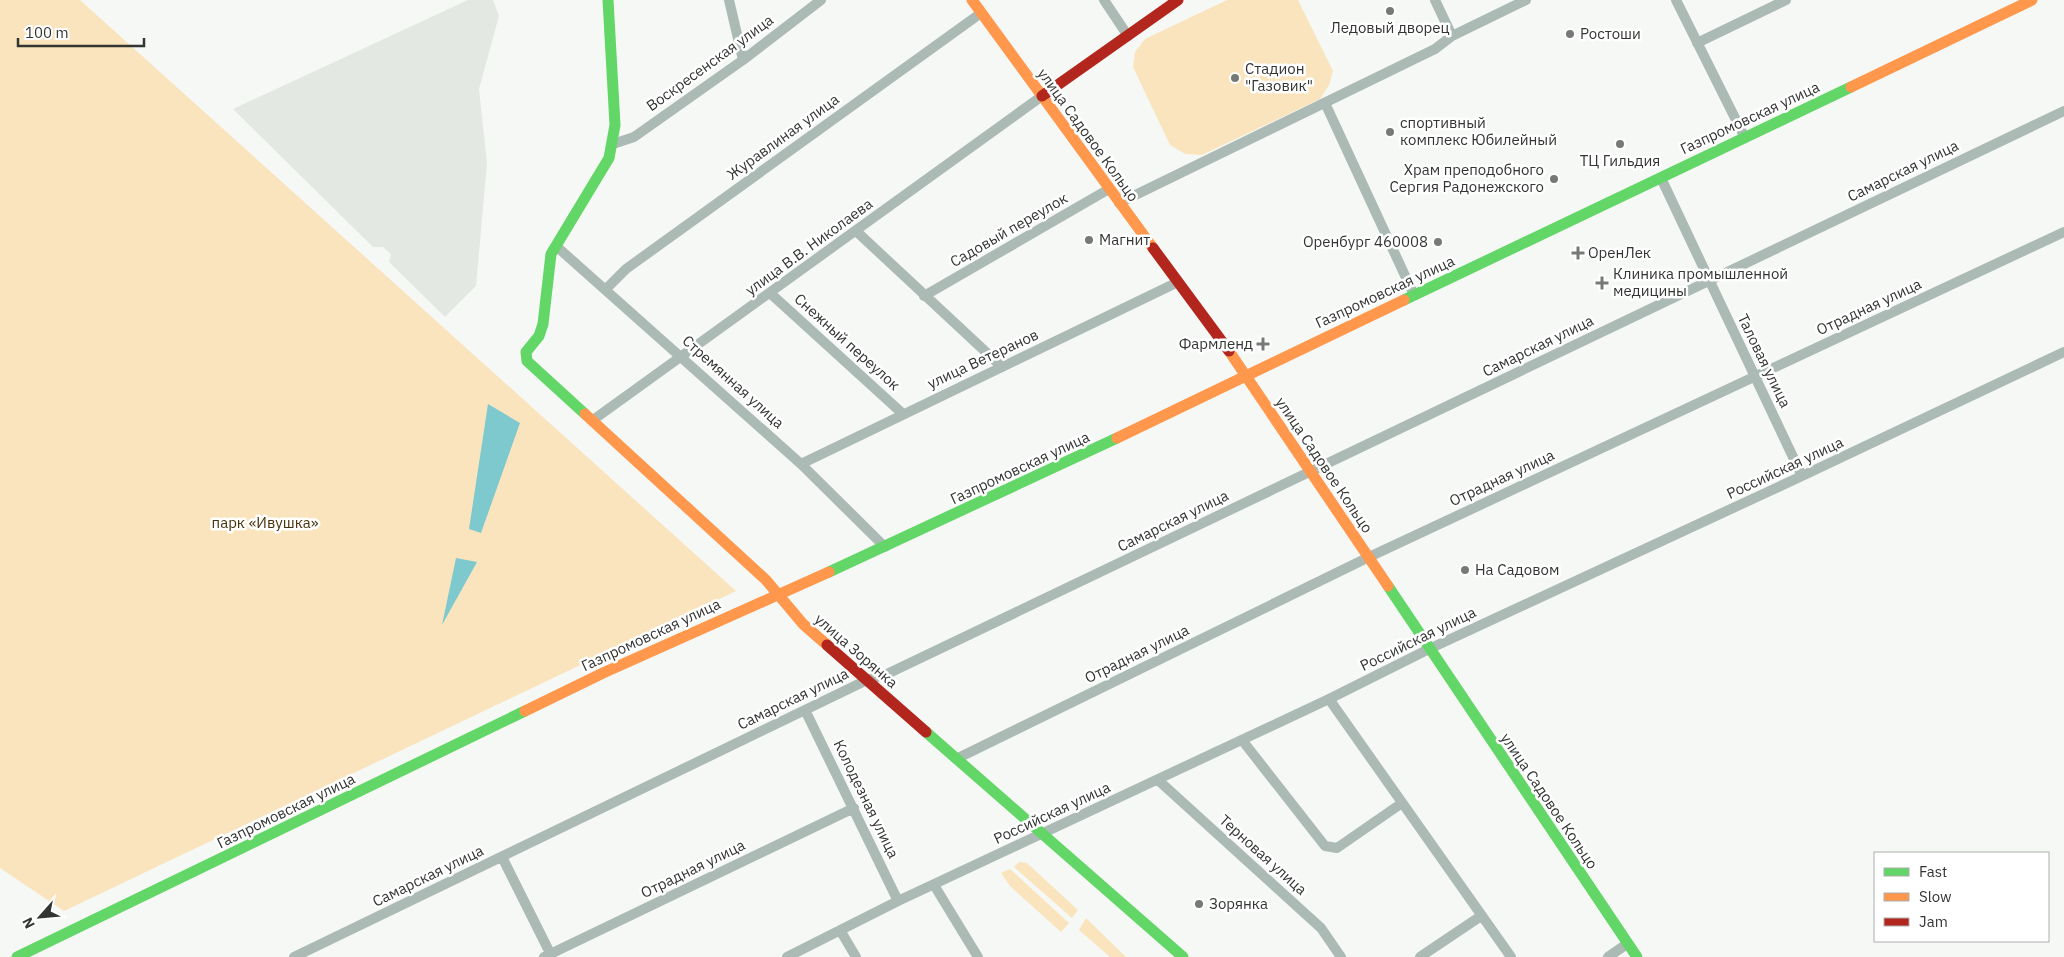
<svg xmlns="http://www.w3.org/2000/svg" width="2064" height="957" font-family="'IBM Plex Sans',sans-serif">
<rect width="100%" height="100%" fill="#f5f8f4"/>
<!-- built -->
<path fill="#e3e9e2" d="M 468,0 L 493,0 L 499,16 L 479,89 L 487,163 L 476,286 L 445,317 L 389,262 L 391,254 L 383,247 L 373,247 L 233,109 Z"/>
<!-- green -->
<path fill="#fae4be" d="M 0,0 L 80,0 L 736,591 L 64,911 L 0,868 Z
M 1227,0 L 1298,0 L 1333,71 L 1329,85 L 1320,99 L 1202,155 L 1185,154 L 1170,145 L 1133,67 L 1135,52 L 1145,39 Z
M 1019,862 L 1027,863 L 1078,910 L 1072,918 L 1014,867 Z
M 1010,869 L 1069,923 L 1061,932 L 1010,886 L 1001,873 Z
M 1086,918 L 1126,957 L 1110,957 L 1079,930 Z"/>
<!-- water -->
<path fill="#7dc9ce" d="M 488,404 L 520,423 L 481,533 L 469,529 Z
M 456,558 L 477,562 L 442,625 Z"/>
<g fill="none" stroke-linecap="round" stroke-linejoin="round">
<!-- street -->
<path stroke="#abbab4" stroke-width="10" d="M 729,0 L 743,60
M 1104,0 L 1128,36
M 1435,0 L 1452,36
M 1676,0 L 1745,138
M 1697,43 L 1786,0
M 1325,103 L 1414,295
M 613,144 L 634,137 L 743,60 L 821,0
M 1661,178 L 1802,476
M 1119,203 L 1435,49 L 1452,36 L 1526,0
M 856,231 L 1002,367
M 556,246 L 801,464 L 885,547
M 606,289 L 626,269 L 981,13
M 770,293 L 903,414
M 924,296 L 1109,189
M 593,420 L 1042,96
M 801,464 L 1178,282
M 1329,699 L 1511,957
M 805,710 L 898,901
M 1242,740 L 1325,846 L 1337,848 L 1402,803
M 956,759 L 1369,557 L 2064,232
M 1158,780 L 1321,928 L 1341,957
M 502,857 L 552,957
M 934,885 L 978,957
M 840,930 L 856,957
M 294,957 L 867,680 L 887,674 L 2064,111
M 544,957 L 854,808
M 787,957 L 898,901 L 1329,699 L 1429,649 L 1802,476 L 2064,352
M 1420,957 L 1481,916
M 1608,957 L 1627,944"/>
<!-- fast -->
<path stroke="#63d668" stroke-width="11" d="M 1404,300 L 1851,87
M 585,414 L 527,361 L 526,352 L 539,336 L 543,324 L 551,254 L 609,158 L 615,125 L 608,0
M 829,572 L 1117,438
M 1388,586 L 1637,957
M 926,732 L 1183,957
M 17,957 L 525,711"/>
<!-- slow -->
<path stroke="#ff974d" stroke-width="11" d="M 972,0 L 1153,248
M 1851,87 L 2032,0
M 1229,351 L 1388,586
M 585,414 L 766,580 L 803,624 L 827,645
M 1117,438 L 1404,300
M 525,711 L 603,673 L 829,572"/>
<!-- jam -->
<path stroke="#b3261e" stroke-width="11" d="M 1042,96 L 1178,0
M 1153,248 L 1229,351
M 827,645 L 926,732"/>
</g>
<!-- markers -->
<g fill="#777977" stroke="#fff" stroke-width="2">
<circle cx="1390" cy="11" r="5"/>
<circle cx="1570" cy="34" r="5"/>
<circle cx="1235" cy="78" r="5"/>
<circle cx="1390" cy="132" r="5"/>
<circle cx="1620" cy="144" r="5"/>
<circle cx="1554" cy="179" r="5"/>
<circle cx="1089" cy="240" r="5"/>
<circle cx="1438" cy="242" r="5"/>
<path d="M1575.5 245.5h5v5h5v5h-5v5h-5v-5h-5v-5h5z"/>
<path d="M1599.5 275.5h5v5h5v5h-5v5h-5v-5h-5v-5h5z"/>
<path d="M1260.5 336.5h5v5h5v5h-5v5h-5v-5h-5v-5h5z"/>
<circle cx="1465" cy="570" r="5"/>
<circle cx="1199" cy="904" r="5"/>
</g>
<g text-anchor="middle" stroke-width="5" stroke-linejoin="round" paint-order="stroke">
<!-- poi labels -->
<g font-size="15" fill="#333533" stroke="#fff" text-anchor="start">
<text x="1390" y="33" text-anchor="middle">Ледовый дворец</text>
<text x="1580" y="39">Ростоши</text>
<text x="1245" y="74">Стадион<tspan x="1245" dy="17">"Газовик"</tspan></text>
<text x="1400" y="128">спортивный<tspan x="1400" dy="17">комплекс Юбилейный</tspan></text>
<text x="1620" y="166" text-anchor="middle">ТЦ Гильдия</text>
<text x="1544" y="175" text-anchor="end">Храм преподобного<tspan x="1544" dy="17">Сергия Радонежского</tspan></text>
<text x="1099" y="245">Магнит</text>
<text x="1428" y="247" text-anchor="end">Оренбург 460008</text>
<text x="1588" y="258">ОренЛек</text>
<text x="1613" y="279">Клиника промышленной<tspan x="1613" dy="17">медицины</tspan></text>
<text x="1253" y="349" text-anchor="end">Фармленд</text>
<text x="1475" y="575">На Садовом</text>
<text x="1209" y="909">Зорянка</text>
</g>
<!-- street labels -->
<g font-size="15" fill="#333533" stroke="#fff">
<text transform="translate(710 63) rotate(-36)" y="5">Воскресенская улица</text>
<text transform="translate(1750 118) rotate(-25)" y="5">Газпромовская улица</text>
<text transform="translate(1088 135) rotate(54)" y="5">улица Садовое Кольцо</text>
<text transform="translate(783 137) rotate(-36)" y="5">Журавлиная улица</text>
<text transform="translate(1903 171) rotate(-26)" y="5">Самарская улица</text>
<text transform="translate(1009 230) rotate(-30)" y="5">Садовый переулок</text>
<text transform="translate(809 247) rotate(-36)" y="5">улица В.В. Николаева</text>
<text transform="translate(1385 292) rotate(-25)" y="5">Газпромовская улица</text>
<text transform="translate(1869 307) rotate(-25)" y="5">Отрадная улица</text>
<text transform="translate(847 342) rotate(42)" y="5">Снежный переулок</text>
<text transform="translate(1538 346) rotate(-26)" y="5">Самарская улица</text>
<text transform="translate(983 359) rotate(-25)" y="5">улица Ветеранов</text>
<text transform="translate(1764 361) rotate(64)" y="5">Таловая улица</text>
<text transform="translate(733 382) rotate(42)" y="5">Стремянная улица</text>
<text transform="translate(1324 465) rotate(56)" y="5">улица Садовое Кольцо</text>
<text transform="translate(1020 468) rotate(-25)" y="5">Газпромовская улица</text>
<text transform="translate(1785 468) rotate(-25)" y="5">Российская улица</text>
<text transform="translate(1502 478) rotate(-25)" y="5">Отрадная улица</text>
<text transform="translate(1173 521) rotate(-26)" y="5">Самарская улица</text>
<text transform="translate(651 635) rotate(-25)" y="5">Газпромовская улица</text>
<text transform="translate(1418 639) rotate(-26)" y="5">Российская улица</text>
<text transform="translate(856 651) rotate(41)" y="5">улица Зорянка</text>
<text transform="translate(1137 654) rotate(-26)" y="5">Отрадная улица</text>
<text transform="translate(793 699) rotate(-26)" y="5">Самарская улица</text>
<text transform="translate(866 799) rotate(64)" y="5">Колодезная улица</text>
<text transform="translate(1549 801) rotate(56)" y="5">улица Садовое Кольцо</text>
<text transform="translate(286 811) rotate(-26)" y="5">Газпромовская улица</text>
<text transform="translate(1052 813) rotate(-25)" y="5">Российская улица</text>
<text transform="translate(1263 855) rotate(42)" y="5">Терновая улица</text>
<text transform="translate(693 869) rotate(-26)" y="5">Отрадная улица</text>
<text transform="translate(428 876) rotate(-26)" y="5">Самарская улица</text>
</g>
<!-- park labels -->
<g font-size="15" fill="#48320b" stroke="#fff">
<text x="265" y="528">парк «Ивушка»</text>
</g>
</g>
<!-- legend -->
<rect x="1874" y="852" width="175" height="90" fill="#ffffff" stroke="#adaead"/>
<rect x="1884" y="868" width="25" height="8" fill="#63d668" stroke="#adaead"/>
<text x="1919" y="877" font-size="15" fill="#333533">Fast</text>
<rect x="1884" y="893" width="25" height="8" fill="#ff974d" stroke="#adaead"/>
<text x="1919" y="902" font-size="15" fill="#333533">Slow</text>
<rect x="1884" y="918" width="25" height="8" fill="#b3261e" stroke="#adaead"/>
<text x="1919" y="927" font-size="15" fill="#333533">Jam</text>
<!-- north arrow -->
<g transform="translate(40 917) rotate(243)" stroke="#ffffff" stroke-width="4" paint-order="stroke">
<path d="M0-4L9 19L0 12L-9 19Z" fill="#333533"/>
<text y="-8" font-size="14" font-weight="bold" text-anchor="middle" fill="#333533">N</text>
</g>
<!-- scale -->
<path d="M18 38v8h126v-8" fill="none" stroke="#333533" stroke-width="2.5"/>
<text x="25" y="38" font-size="15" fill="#333533" stroke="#ffffff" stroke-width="4" paint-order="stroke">100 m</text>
</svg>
